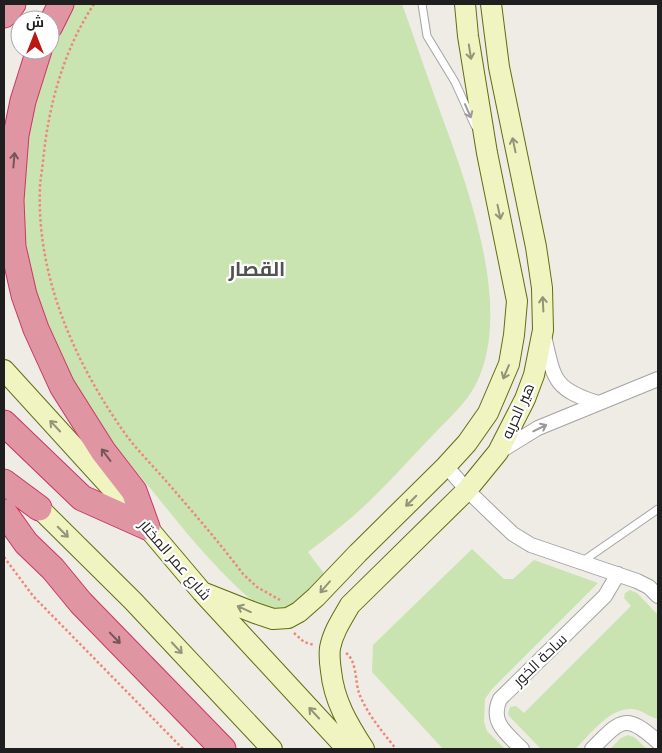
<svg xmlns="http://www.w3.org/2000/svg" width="662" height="753" font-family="'DM Sans',Cairo,sans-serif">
<rect width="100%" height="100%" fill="#efece6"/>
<!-- grass -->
<path fill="#c9e4b1" d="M 74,4 L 402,4 C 414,37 425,70 437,103 C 465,179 515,307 476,384 C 466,404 447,420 432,436 C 406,463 381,492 352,517 C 338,529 323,541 308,552 L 323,572 L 323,581 C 313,590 298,608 284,610 C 279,611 269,610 265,608 C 246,601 204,553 190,537 C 169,511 148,486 127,460 C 118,449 108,438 101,427 C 83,401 69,375 56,347 C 52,337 46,328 43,319 C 22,258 19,189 30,126 C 37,86 51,37 74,4 Z
M 472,549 L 504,579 L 513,579 L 534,560 L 598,583 L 492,689 L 485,699 L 484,722 L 487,731 L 505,749 L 443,749 L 372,672 L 373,645 Z
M 630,590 L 637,593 L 658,615 L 658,719 C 649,717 642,710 633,709 C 609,707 590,735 575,749 L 541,749 L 509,716 L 508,713 L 510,707 L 516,706 L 524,713 L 631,606 L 624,598 L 625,593 Z
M 628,735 L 634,737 L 647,749 L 610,749 L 621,738 Z"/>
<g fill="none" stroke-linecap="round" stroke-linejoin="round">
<defs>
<path id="lane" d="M 422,4 L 427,36 L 455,82 L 475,126
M 583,561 L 658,509"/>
<path id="street" d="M 544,336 C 554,379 553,389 598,403
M 499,452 L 538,428 L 658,379
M 446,466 L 467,490 L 496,518 L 513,534 L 531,545 L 637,581 L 649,587 L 658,596
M 522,749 C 507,734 489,722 500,699 L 605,596 L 618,574
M 592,749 C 621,720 625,712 658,742"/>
<path id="secondary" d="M 4,370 L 147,527 L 202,592 L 347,749
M 28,497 L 133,601 L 272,749
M 202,592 L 255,613 L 273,619 L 288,618 L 299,612 L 316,597 L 358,553 L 446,466 L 467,443 L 488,413 L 509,364 L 514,335 L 517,301 L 487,153 L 468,36 L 465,4
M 364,749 C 348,724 334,701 331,671 C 330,664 329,655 330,648 C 333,632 342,619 350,605 L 467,490 L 498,452 L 525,399 L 534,375 L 543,330 L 542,288 L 536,247 L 499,67 L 491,4"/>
<path id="highway" d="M 4,15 L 13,4
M 50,26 L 61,4
M 39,50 L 23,101 L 16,135 L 11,200 L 13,247 L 24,295 L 36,329 L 62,386 L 103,451 L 134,491 L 147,527
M 4,423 L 82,498 L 147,527
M 4,482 L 39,508
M 4,512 L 26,543 L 53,569 L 81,603 L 223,749"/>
</defs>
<!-- lane casing -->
<use href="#lane" stroke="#a3a3a3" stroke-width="9"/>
<!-- street casing -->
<use href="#street" stroke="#a3a3a3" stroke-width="16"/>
<!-- secondary casing -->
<use href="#secondary" stroke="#616d10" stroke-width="22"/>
<!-- highway casing -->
<use href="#highway" stroke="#ca3666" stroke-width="27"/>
<!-- path -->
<path stroke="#ec887a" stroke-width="2.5" stroke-dasharray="2.5 2.5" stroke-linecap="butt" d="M 94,4 C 65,48 50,100 44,152 C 43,164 41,175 40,186 C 36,277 75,363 126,435 C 138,451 153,466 166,481 C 192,511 219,542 243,574 L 257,587 L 280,600
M 4,557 L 33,596 L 183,749
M 294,633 L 304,642 L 314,645
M 346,653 C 357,661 355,681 359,693 C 367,714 382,731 396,749"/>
<!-- lane -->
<use href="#lane" stroke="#fff" stroke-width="7"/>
<!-- street -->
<use href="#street" stroke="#fff" stroke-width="14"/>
<!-- secondary -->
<use href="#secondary" stroke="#f0f4c0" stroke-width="20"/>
<!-- highway -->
<use href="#highway" stroke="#df96a2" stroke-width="25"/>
</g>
<!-- one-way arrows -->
<defs><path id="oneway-shaft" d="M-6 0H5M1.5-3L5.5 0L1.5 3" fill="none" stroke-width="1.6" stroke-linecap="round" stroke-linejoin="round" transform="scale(1.25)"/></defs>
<g stroke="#929478">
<use href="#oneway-shaft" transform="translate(470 52) rotate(81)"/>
<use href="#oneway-shaft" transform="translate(514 145) rotate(-102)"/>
<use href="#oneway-shaft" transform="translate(499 212) rotate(78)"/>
<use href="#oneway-shaft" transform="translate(543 304) rotate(-93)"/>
<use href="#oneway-shaft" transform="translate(506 372) rotate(113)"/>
<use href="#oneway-shaft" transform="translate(55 426) rotate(-133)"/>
<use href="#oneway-shaft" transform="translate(411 501) rotate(135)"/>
<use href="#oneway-shaft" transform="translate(63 532) rotate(45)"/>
<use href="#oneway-shaft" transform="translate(325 587) rotate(131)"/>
<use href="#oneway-shaft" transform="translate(244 609) rotate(-156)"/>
<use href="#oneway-shaft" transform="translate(177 648) rotate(47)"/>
<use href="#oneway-shaft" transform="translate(314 713) rotate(-133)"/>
</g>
<g stroke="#9a9a9a">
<use href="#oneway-shaft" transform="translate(468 111) rotate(66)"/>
<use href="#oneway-shaft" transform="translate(540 428) rotate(-26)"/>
</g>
<g stroke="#75555a">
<use href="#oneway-shaft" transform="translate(14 160) rotate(-85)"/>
<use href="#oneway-shaft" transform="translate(106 455) rotate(-127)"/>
<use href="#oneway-shaft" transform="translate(115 638) rotate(46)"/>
</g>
<g text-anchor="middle" stroke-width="4.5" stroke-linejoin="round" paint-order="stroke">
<!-- street labels -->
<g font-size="15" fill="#1f1f1f" stroke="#fff">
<text transform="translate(518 411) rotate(-66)" y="5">هير الحربه</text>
<text transform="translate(175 560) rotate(49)" y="5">شارع عمر المختار</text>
<text transform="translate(540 660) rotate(-44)" y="5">ساحة الخور</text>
</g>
<!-- district labels -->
<g font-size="20" font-weight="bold" fill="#525252" stroke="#fff">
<text x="257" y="276">القصار</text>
</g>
</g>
<!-- border -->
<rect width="662" height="753" fill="none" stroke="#1f1f1f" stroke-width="10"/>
<!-- north arrow -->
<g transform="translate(35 35)"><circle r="24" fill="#ffffff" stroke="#a5a5a5"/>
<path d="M0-4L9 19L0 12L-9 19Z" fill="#bb1713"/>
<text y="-8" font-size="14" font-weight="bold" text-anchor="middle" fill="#1f1f1f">ش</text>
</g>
</svg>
